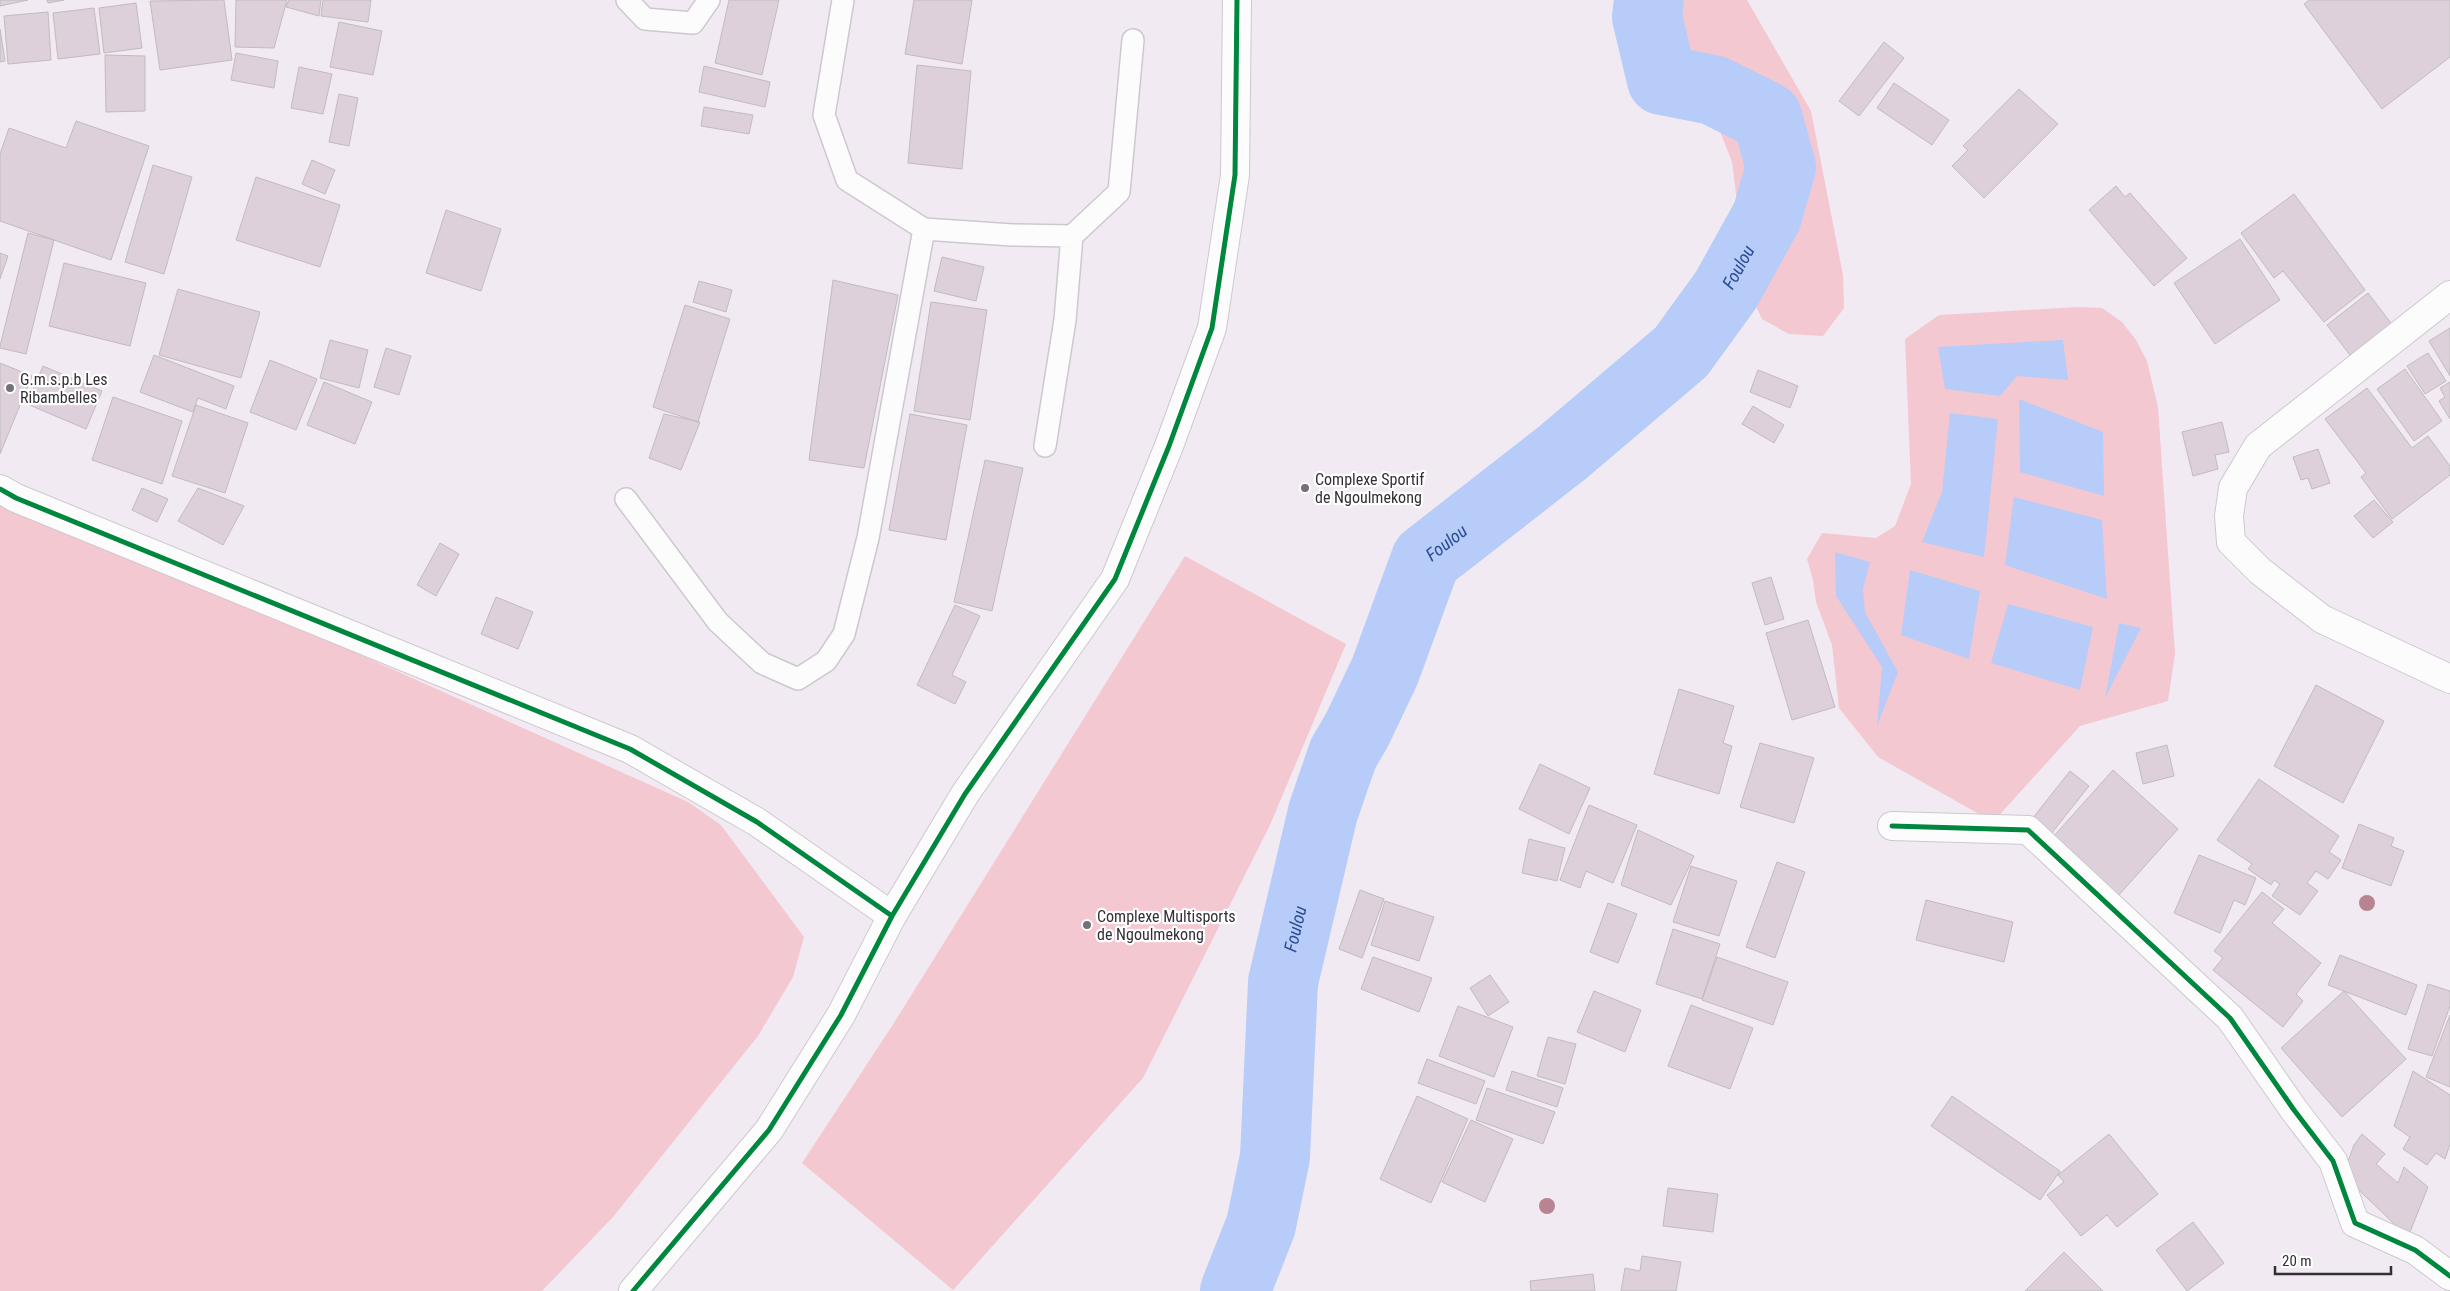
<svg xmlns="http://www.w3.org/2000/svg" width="2450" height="1291" font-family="'Roboto Condensed',sans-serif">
<rect width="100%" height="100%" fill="#f1eaf2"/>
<!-- green -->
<path fill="#f4c8d1" d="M 1635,0 L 1747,0 L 1811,111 L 1843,275 L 1844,308 L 1823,336 L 1789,334 L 1762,319 L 1748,290 L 1732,162 L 1710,106 Z
M 2078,307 L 2102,308 L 2122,322 L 2136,340 L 2147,361 L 2158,407 L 2175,654 L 2168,701 L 2080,726 L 1993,822 L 1878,757 L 1839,708 L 1832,645 L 1816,602 L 1813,580 L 1807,559 L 1822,533 L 1876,538 L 1895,526 L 1911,484 L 1905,339 L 1939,315 Z
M 0,493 L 688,802 L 721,825 L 804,937 L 793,977 L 758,1036 L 613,1217 L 542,1291 L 0,1291 Z
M 1185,556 L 1346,644 L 1270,825 L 1143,1078 L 953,1290 L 802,1163 L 892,1026 Z"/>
<!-- water -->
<path fill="#b7ccf8" d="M 2063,340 L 2068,380 L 2017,376 L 2000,396 L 1945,389 L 1938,347 Z
M 2019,399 L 2103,432 L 2104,496 L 2020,472 Z
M 1950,413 L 1998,419 L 1984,557 L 1922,542 L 1942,492 Z
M 2014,497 L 2102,520 L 2107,599 L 2005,565 Z
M 1835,552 L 1870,562 L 1863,589 L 1865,612 L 1898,672 L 1877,726 L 1882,667 L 1836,596 Z
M 1910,570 L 1980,591 L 1969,659 L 1901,635 Z
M 2008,604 L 2093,627 L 2080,690 L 1991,663 Z
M 2119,623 L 2141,628 L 2105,698 Z"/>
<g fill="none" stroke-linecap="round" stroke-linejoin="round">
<!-- river -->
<path stroke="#b7ccf8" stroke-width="70" id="s1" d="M 1235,1291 L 1261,1225 L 1275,1157 L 1283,982 L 1323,812 L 1343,754 L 1357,730 L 1385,671 L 1426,559 L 1562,453 L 1681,352 L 1726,290 L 1767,216 L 1781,167 L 1767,117 L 1713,90 L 1662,80 L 1647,17 L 1649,0"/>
</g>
<!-- building -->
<path fill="#ddd0da" stroke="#c1bbc0" d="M 0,0 L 28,0 L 0,6 Z
M 47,0 L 64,0 L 48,3 Z
M 224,0 L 232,60 L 160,70 L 150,1 Z
M 236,0 L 287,0 L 274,48 L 235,47 Z
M 289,0 L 321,0 L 319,16 L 286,7 Z
M 323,0 L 371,0 L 368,22 L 321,16 Z
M 729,0 L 779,0 L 762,75 L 715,63 Z
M 914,0 L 972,0 L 962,64 L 905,54 Z
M 2309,0 L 2450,0 L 2450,57 L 2382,109 L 2304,4 Z
M 136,3 L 142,48 L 104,53 L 99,8 Z
M 94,8 L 100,54 L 58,59 L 53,13 Z
M 48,12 L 51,60 L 8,64 L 4,16 Z
M 339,22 L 382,31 L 373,75 L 330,67 Z
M 0,29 L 5,61 L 0,62 Z
M 1884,42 L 1904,58 L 1859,116 L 1839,101 Z
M 236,53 L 278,61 L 274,88 L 231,80 Z
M 105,55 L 145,56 L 145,111 L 106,112 Z
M 917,65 L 971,71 L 962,169 L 908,163 Z
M 704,66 L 770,82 L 765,107 L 699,92 Z
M 299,67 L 332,74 L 323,114 L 291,108 Z
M 1894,83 L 1949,120 L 1932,145 L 1877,108 Z
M 2019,89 L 2058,124 L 1984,198 L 1952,166 L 1968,150 L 1963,146 Z
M 339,94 L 358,98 L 349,146 L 329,142 Z
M 704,107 L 753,115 L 749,134 L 701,126 Z
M 76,121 L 149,146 L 111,260 L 0,221 L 0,154 L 9,128 L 66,148 Z
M 312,160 L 335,170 L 325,194 L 302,184 Z
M 153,165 L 192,177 L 164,274 L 125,262 Z
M 256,177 L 340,205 L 320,267 L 236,240 Z
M 2116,186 L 2125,197 L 2130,193 L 2187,258 L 2154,286 L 2089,210 Z
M 2294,194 L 2365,290 L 2324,322 L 2283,271 L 2274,278 L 2241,233 Z
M 446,210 L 501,229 L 481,291 L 426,273 Z
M 28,233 L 54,240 L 26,354 L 0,348 L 0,346 Z
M 2240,239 L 2280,300 L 2215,344 L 2174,283 Z
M 0,253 L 8,256 L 0,279 Z
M 942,257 L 984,267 L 976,301 L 934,291 Z
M 64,263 L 146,283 L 130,346 L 49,326 Z
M 833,280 L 898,295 L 864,468 L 809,460 Z
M 699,281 L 732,290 L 726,312 L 693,302 Z
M 178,289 L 260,312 L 241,378 L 159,355 Z
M 2368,293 L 2394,327 L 2353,359 L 2327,325 Z
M 931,302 L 987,310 L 970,420 L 914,411 Z
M 685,305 L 730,319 L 698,422 L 653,407 Z
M 2450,328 L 2450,376 L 2429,341 Z
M 330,340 L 368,350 L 359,388 L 320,378 Z
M 386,348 L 411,356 L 399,395 L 374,387 Z
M 2428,353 L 2446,381 L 2425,394 L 2407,366 Z
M 154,355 L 234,386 L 226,409 L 198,398 L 193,412 L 140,392 Z
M 270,360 L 317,379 L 296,430 L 250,412 Z
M 0,363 L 32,376 L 0,454 Z
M 43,366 L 102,391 L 86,429 L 27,404 Z
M 2405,369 L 2442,421 L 2414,441 L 2377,389 Z
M 1758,370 L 1798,386 L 1790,408 L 1750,392 Z
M 324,382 L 372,402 L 355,444 L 307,425 Z
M 2450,382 L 2450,419 L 2439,401 L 2445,397 L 2440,388 Z
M 2367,388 L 2412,448 L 2428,436 L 2450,466 L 2450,475 L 2392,519 L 2361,477 L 2366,473 L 2325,419 Z
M 113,397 L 182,421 L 162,484 L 92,460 Z
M 196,405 L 248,423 L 225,493 L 172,476 Z
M 1753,406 L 1784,425 L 1774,443 L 1742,424 Z
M 664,414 L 700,422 L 681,470 L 649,458 Z
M 910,414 L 967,425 L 946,540 L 889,530 Z
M 2222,422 L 2229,452 L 2215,455 L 2218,469 L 2193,476 L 2182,432 Z
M 2318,449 L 2330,483 L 2312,489 L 2308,478 L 2301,480 L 2293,457 Z
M 985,460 L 1023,468 L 992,611 L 954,602 Z
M 142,488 L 168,499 L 157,522 L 132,510 Z
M 198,488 L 244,506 L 223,545 L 178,521 Z
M 2374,500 L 2393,522 L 2373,538 L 2354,516 Z
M 440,543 L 459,554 L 436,596 L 417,585 Z
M 1771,577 L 1784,619 L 1765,625 L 1752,583 Z
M 496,597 L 533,612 L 518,649 L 481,634 Z
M 955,605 L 980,616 L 952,675 L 966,682 L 955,704 L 917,685 Z
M 1808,620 L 1835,707 L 1792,720 L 1766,633 Z
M 2316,685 L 2384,721 L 2343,803 L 2274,766 Z
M 1679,689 L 1734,706 L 1723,743 L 1732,746 L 1719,794 L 1654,774 Z
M 1760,743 L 1814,758 L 1794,823 L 1740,807 Z
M 2167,745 L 2174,776 L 2143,784 L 2136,753 Z
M 1540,764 L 1590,788 L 1569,834 L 1519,809 Z
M 2113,770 L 2178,829 L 2118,896 L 2053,837 Z
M 2070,771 L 2089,786 L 2051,834 L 2032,819 Z
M 2259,779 L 2339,836 L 2329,852 L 2341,860 L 2328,879 L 2316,871 L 2307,883 L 2318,891 L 2300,915 L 2272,896 L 2280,884 L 2274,880 L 2271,885 L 2248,869 L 2252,864 L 2217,840 Z
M 1589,805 L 1637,825 L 1613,883 L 1586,871 L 1580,888 L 1560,880 Z
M 2359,824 L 2394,838 L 2391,846 L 2404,851 L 2391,886 L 2342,868 Z
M 1638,830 L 1694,856 L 1671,905 L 1621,885 Z
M 1529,839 L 1565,848 L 1557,881 L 1522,873 Z
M 2199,855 L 2256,878 L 2245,905 L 2234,900 L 2220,933 L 2174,913 Z
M 1777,862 L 1805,872 L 1775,958 L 1746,947 Z
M 1691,866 L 1737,881 L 1719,936 L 1673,922 Z
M 1360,890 L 1384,899 L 1362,958 L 1339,949 Z
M 2262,892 L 2284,909 L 2272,923 L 2321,963 L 2296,994 L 2303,1001 L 2283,1027 L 2213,970 L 2223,958 L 2214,951 Z
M 1926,900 L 2013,922 L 2004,962 L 1916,940 Z
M 1385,901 L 1434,917 L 1419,961 L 1371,945 Z
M 1608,903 L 1637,914 L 1618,963 L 1590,952 Z
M 1673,929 L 1720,944 L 1702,999 L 1656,984 Z
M 2340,955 L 2417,985 L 2406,1015 L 2328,985 Z
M 1373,957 L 1432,978 L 1419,1012 L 1361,989 Z
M 1717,957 L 1788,982 L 1773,1025 L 1702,1000 Z
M 1490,975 L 1509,1002 L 1488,1016 L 1470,988 Z
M 2428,984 L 2450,991 L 2450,1006 L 2432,1056 L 2408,1049 Z
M 1594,991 L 1641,1010 L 1625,1052 L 1577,1032 Z
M 2344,991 L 2406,1059 L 2342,1117 L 2281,1048 Z
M 1691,1005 L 1753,1028 L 1730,1089 L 1668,1066 Z
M 1458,1006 L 1513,1027 L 1494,1077 L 1439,1056 Z
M 2450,1015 L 2450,1087 L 2426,1077 Z
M 1548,1037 L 1576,1044 L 1565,1084 L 1537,1076 Z
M 1427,1059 L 1485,1081 L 1476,1104 L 1418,1083 Z
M 1512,1071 L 1563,1088 L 1557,1107 L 1506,1090 Z
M 2413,1071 L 2450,1095 L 2450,1144 L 2445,1159 L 2436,1153 L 2427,1165 L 2403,1149 L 2410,1137 L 2394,1126 Z
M 1487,1088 L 1555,1112 L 1543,1144 L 1476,1120 Z
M 1417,1096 L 1468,1119 L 1431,1203 L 1380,1179 Z
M 1952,1096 L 2060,1171 L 2040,1200 L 1931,1126 Z
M 1471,1120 L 1513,1139 L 1485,1202 L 1442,1182 Z
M 2109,1134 L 2158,1194 L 2117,1227 L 2107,1215 L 2081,1236 L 2047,1195 L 2064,1182 L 2058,1175 Z
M 2362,1134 L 2385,1154 L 2376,1164 L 2398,1183 L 2404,1167 L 2428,1187 L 2408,1237 L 2343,1175 L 2354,1145 Z
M 1668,1188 L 1718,1194 L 1713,1232 L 1663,1226 Z
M 2193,1222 L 2224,1263 L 2187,1291 L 2156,1250 Z
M 2064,1252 L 2103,1291 L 2025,1291 Z
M 1642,1256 L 1681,1262 L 1676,1291 L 1621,1291 L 1625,1268 L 1640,1271 Z
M 1593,1274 L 1595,1291 L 1531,1291 L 1530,1281 Z"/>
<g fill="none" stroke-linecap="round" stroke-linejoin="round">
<defs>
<path id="lane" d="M 627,0 L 645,19 L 693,23 L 709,0
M 843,0 L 824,115 L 847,180 L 924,229 L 1012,235 L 1072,236
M 1045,446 L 1065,320 L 1072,236 L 1119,192 L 1133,40
M 626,499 L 718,622 L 762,663 L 798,679 L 826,661 L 844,634 L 868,538 L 924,229"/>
<path id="street" d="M 2450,295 L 2258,446 L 2233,488 L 2229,516 L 2231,542 L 2260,571 L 2322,619 L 2450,679
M 0,489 L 16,498 L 630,749 L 757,822 L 892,916
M 1892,826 L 2028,830 L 2230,1018 L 2294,1110 L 2333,1161 L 2355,1223 L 2415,1250 L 2450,1276"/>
<path id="secondary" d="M 633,1291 L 769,1130 L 841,1015 L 892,916 L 965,794 L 1115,579 L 1169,446 L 1212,328 L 1235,175 L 1237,0"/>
</defs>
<!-- lane casing -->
<use href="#lane" stroke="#cdc8cf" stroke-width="24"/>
<!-- street casing -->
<use href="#street" stroke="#cdc8cf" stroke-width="30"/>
<!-- secondary casing -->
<use href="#secondary" stroke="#cdc8cf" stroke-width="30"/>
<!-- lane -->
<use href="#lane" stroke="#fdfcfd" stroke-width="21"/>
<!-- street -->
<use href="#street" stroke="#fdfcfd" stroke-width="28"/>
<!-- secondary -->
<use href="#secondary" stroke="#fdfcfd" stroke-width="28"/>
<defs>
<path id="cycleway" d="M 0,489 L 16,498 L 630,749 L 757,822 L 892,916
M 1892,826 L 2028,830 L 2230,1018 L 2294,1110 L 2333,1161 L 2355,1223 L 2415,1250 L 2450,1276
M 633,1291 L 769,1130 L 841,1015 L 892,916 L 965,794 L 1115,579 L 1169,446 L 1212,328 L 1235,175 L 1237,0"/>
</defs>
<!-- cycleway casing -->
<use href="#cycleway" stroke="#fff" stroke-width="8"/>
<!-- cycleway -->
<use href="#cycleway" stroke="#00873e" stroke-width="5"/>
</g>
<!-- trees -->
<g fill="#b98492">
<circle cx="2367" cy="903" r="8"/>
<circle cx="1547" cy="1206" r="8"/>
</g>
<!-- markers -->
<g fill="#767077" stroke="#fff" stroke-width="2">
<circle cx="10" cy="388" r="5"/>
<circle cx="1305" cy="488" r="5"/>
<circle cx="1087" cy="925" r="5"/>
</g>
<g text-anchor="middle" stroke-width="4.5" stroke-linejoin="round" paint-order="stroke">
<!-- poi labels -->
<g font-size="16" fill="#332f35" stroke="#fff" text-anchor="start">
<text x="20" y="385">G.m.s.p.b Les<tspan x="20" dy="18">Ribambelles</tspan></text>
<text x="1315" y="485">Complexe Sportif<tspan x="1315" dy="18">de Ngoulmekong</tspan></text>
<text x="1097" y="922">Complexe Multisports<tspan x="1097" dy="18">de Ngoulmekong</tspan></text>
</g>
<!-- water labels -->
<g font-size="18" font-style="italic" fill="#294c92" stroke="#fff">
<text dy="6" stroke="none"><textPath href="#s1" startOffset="1195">Foulou</textPath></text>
<text dy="6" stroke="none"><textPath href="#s1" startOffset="790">Foulou</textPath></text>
<text dy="6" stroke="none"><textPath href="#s1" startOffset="370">Foulou</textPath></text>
</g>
</g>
<!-- scale -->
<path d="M2275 1266v8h116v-8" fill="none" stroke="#332f35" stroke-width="2.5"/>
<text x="2282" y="1266" font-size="15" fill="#332f35" stroke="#ffffff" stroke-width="4" paint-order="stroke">20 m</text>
</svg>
